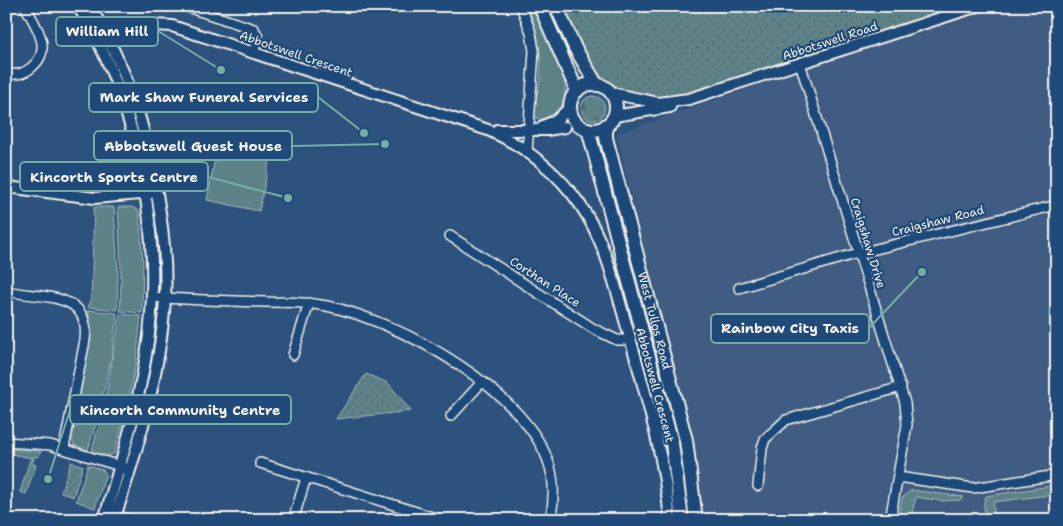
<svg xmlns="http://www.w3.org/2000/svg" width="1063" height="526" font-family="'Shantell Sans',sans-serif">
<defs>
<pattern id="forest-firs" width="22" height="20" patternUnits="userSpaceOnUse" patternTransform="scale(1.25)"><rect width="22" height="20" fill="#5b8288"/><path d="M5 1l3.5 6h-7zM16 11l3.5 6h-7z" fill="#53686a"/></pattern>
<pattern id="park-dots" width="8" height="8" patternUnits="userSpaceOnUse" patternTransform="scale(1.25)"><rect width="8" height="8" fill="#5b8288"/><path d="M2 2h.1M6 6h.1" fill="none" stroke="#53686a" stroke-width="1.8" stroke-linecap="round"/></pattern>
</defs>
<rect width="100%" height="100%" fill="#2e527e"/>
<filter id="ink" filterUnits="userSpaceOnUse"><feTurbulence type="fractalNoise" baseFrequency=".02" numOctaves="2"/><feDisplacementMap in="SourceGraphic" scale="10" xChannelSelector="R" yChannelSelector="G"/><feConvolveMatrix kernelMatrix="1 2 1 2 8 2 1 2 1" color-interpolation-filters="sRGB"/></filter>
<g filter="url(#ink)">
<!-- built -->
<path fill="#405c82" d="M 985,6 L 1057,6 L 1057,520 L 700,520 L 688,437 L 617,134 Z"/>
<!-- grass -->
<path fill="#5b8288" stroke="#a8bab8" d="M 527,6 L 537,6 C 549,37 578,82 559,114 L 541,122 L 534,115 C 534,103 538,92 540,80 C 542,56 538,28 527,6 Z
M 217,148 L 270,158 L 259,211 L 207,200 Z
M 94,207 L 114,207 L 118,271 L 117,310 L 88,307 L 91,301 Z
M 118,207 L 132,207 L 139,211 L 143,263 L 142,313 L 120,311 L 121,271 Z
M 88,310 L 117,313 L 111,359 L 102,400 L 80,396 L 91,329 Z
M 120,314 L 141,316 L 136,363 L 127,405 L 105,401 Z
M 79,400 L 102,404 L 88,450 L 74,445 L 72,440 Z
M 105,404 L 124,408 L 126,412 L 114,454 L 107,456 L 93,452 L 92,449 Z
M 6,449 L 41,451 L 39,456 L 31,458 L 6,453 Z
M 34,459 L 32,464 L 36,465 L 26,494 L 20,492 L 30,460 Z
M 88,465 L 103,470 L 106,474 L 95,508 L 76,501 Z
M 1057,485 L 1057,494 L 993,502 L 995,520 L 991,519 C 983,513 982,504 986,496 Z
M 911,490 L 964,497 L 961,500 L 942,501 L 916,497 L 910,520 L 898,520 L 902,498 Z"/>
<!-- forest -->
<path fill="url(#forest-firs)" stroke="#a8bab8" d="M581 108a12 12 0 1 1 24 0a12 12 0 1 1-24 0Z"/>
<!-- park -->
<path fill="url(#park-dots)" stroke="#a8bab8" d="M 556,6 L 978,6 L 672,102 L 607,90 L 597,85 Z
M 366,374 L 388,383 L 411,411 L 336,419 Z
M 71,462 L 83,466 L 73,497 L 61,492 Z"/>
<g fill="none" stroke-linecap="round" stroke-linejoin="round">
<defs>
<path id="minor" d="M 184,6 L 254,29 L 258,37 L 253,53
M 521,6 L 531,33 L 534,51 L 527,152
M 800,63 L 905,403 L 907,425 L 890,520
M 6,74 C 17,75 24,74 32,67 C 54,49 35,25 25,6
M 450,236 L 594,329 L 617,340 L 630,340
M 739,288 L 851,255 L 1057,205
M 6,291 C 41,299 91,290 85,340 L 64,448
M 153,297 C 190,300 228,301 266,302 C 286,302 307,302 327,306 C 399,321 529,392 550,467 C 555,485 554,502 550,520
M 293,355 L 309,303
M 451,416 L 482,382
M 6,442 L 50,445 L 130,469
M 260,463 L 442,520
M 898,477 L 973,488 L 1057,475
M 758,486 L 762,448 L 765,439 L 786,420 L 901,387
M 110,513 L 129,520
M 293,520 L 306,478"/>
<path id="tertiary" d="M 78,6 C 139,103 165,243 146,355 C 137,411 120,465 104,520
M 90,6 C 127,69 145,122 157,194 C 163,228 167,264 165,299 C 160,375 138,448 114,520
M 95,39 L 137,24 L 172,26 L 488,130 C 525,146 559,173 581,206 C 607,244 616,291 629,334 C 646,396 664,455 670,520
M 611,93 L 658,103 L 689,99 L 978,6
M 614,116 L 670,107
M 543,126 L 557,120 L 570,107
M 497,130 L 547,130 L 565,127
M 6,187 L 95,198 L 151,193"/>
<g id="secondary">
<path d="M 540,6 L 577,91"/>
<path d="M 556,6 L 575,48 L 597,85"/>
<circle cx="593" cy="107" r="23"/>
<path id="s1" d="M 606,125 L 606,138 L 686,440 L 696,520"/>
<path d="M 588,129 L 672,443 L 682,520"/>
</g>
</defs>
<!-- minor casing -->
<use href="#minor" stroke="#f4f1e8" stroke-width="12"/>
<!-- tertiary casing -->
<use href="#tertiary" stroke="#f4f1e8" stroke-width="14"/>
<!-- secondary casing -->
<use href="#secondary" stroke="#f4f1e8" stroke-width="16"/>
<!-- minor -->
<use href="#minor" stroke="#1f4a7a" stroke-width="9"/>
<!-- tertiary -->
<use href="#tertiary" stroke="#1f4a7a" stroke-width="10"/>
<!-- secondary -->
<use href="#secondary" stroke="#1f4a7a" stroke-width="12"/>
</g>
</g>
<g text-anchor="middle" stroke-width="4.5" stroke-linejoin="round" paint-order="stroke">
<!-- street labels -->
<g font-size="12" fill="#f4f1e8" stroke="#1f4a7a">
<text transform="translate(830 41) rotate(-18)" y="4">Abbotswell Road</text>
<text transform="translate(296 54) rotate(19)" y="4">Abbotswell Crescent</text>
<text transform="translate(938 221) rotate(-14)" y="4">Craigshaw Road</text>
<text transform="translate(868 243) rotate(73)" y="4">Craigshaw Drive</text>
<text transform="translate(545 282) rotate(33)" y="4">Corthan Place</text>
<text dy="4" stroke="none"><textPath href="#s1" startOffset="202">West Tullos Road</textPath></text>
<text transform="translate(655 385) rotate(75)" y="4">Abbotswell Crescent</text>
</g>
</g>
<!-- callouts -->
<path fill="none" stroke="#76ada5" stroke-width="2" d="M221 70L158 31M364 133L318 97M385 144L292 146M288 198L208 177M922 272L869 328M48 479L70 410"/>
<g fill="#76ada5" stroke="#1f4a7a" stroke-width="2">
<circle cx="221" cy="70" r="5"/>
<circle cx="364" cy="133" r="5"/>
<circle cx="385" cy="144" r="5"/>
<circle cx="288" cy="198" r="5"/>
<circle cx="922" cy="272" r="5"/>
<circle cx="48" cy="479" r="5"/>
</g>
<g fill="#1f4a7a" stroke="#76ada5" stroke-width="2">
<rect x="56" y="17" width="102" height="29" rx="5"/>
<rect x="89" y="83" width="229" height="29" rx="5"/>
<rect x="94" y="131" width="198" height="29" rx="5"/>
<rect x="20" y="162" width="188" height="29" rx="5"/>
<rect x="711" y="314" width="158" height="29" rx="5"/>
<rect x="70" y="395" width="221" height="29" rx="5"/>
</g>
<g font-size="14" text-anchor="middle" font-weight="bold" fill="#f4f1e8">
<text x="107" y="36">William Hill</text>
<text x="204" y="102">Mark Shaw Funeral Services</text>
<text x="193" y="151">Abbotswell Guest House</text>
<text x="114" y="182">Kincorth Sports Centre</text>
<text x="790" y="333">Rainbow City Taxis</text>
<text x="180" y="415">Kincorth Community Centre</text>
</g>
<!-- margin -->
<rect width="1063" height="526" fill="none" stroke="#1f4a7a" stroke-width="25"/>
<rect x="12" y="12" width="1038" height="501" fill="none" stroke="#f4f1e8" stroke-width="2" filter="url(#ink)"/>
</svg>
